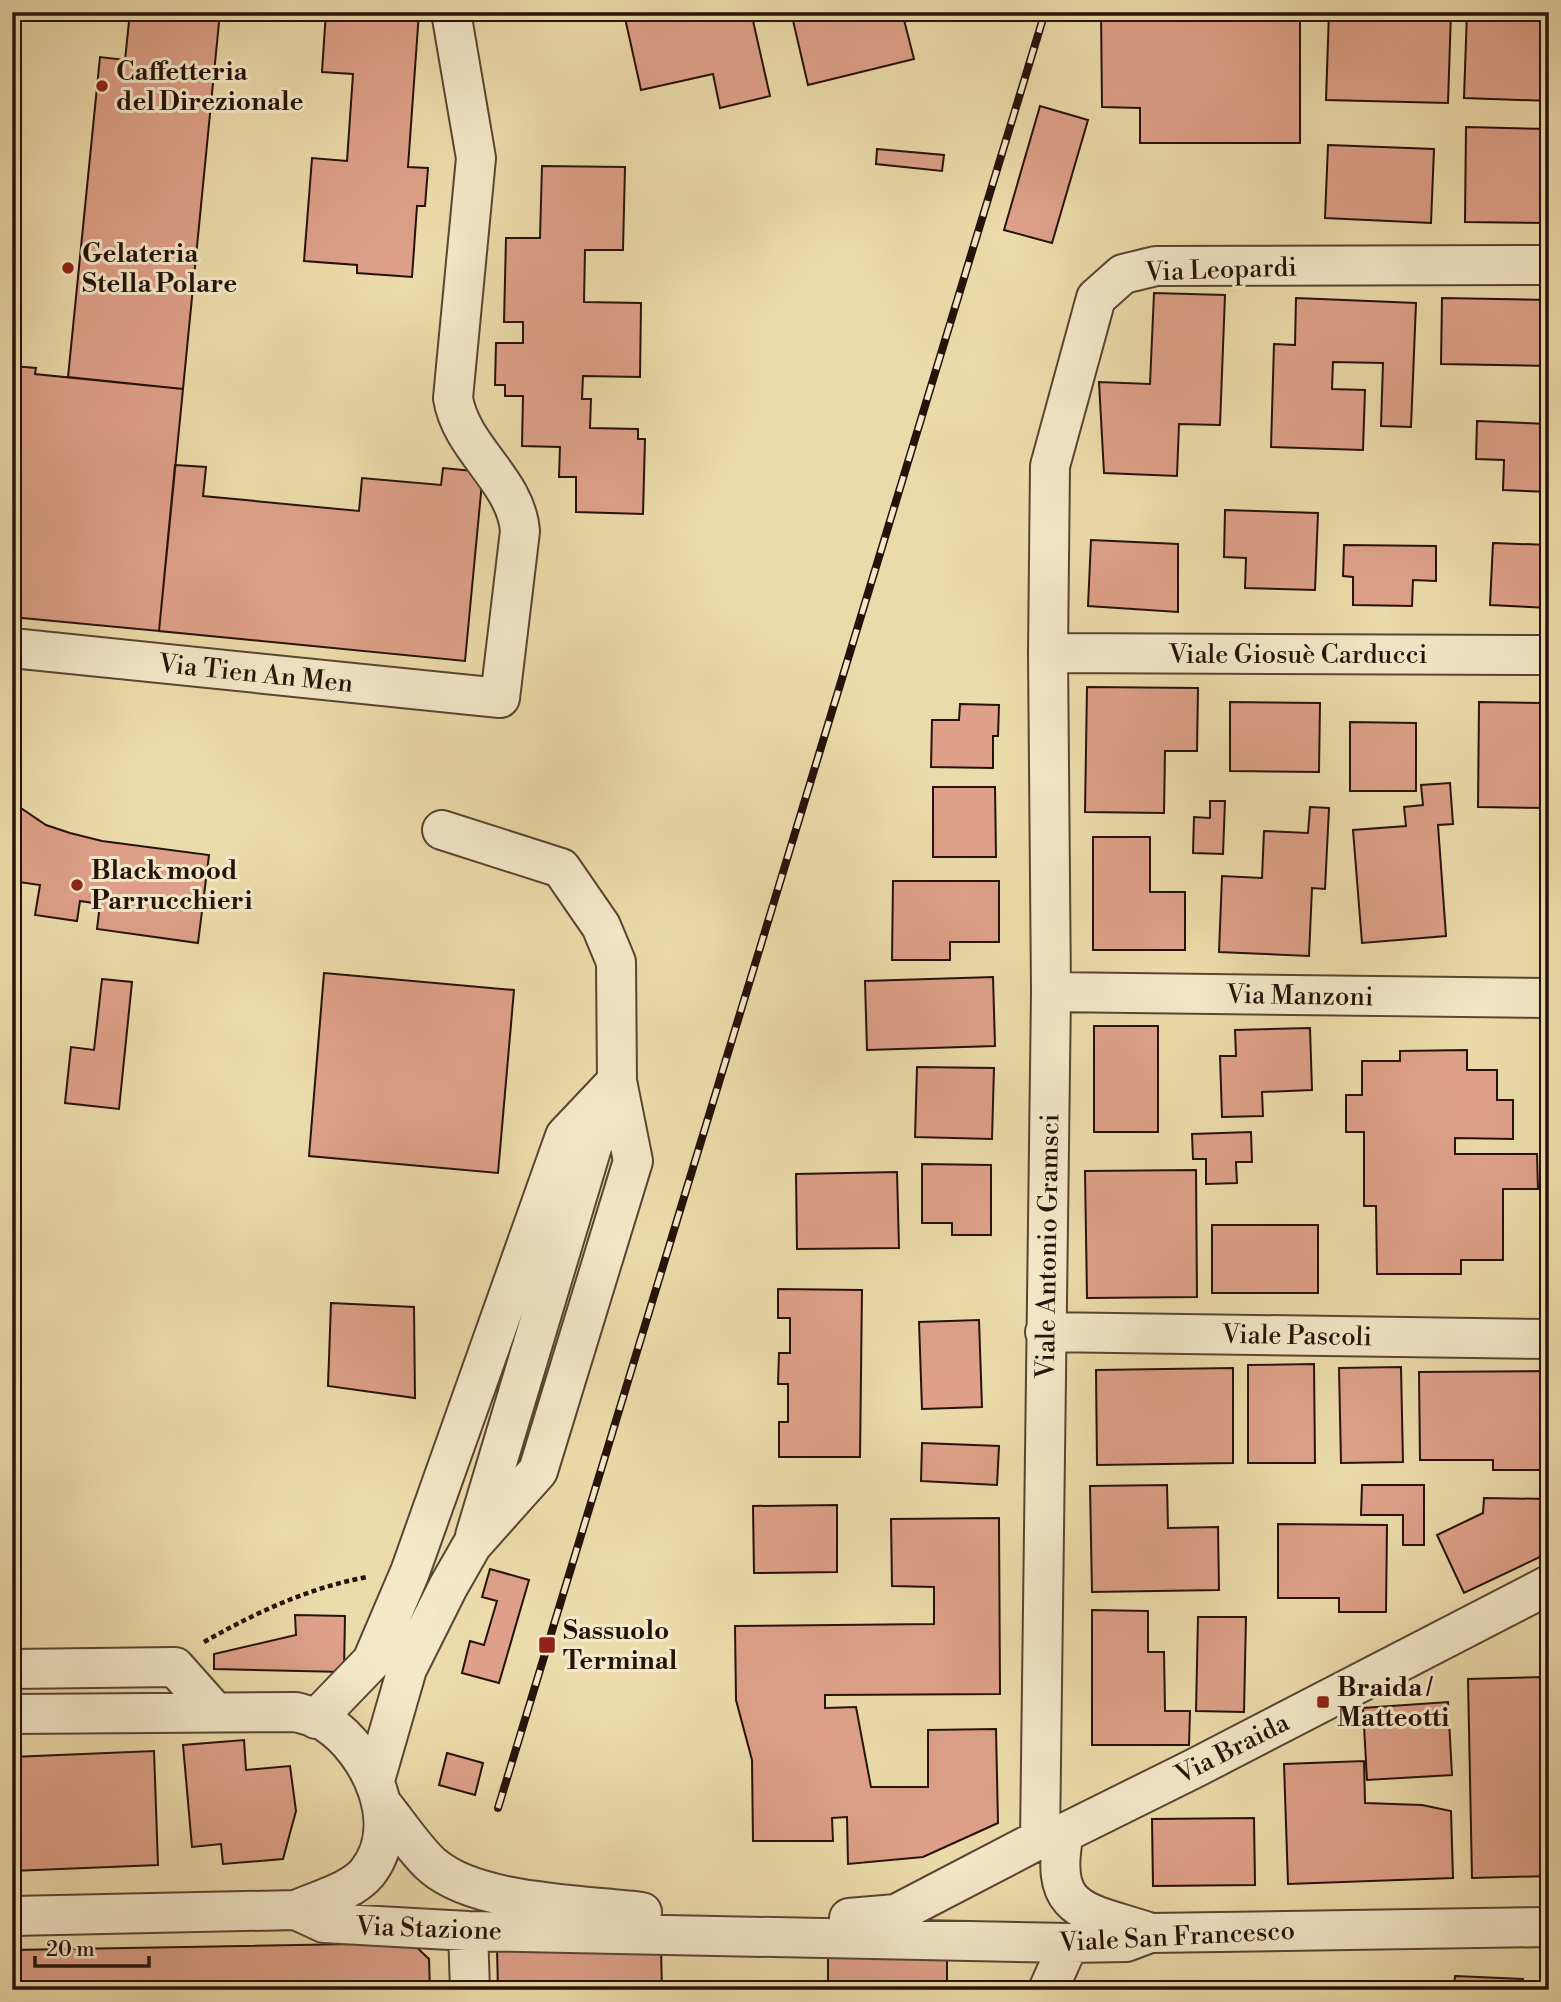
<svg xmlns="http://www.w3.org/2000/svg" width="1561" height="2002" font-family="'Libre Bodoni',serif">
<rect width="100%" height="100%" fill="#ecdbaa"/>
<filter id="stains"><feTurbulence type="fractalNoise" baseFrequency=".00286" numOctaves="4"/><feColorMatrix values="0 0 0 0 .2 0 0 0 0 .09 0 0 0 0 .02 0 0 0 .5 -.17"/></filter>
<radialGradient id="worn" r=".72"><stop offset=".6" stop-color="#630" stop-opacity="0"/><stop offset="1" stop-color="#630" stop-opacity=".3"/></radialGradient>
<!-- building -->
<path fill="#dea089" stroke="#26120b" stroke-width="2" d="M 130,12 L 220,12 L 183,389 L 68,377 L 100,57 L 125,60 Z
M 326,12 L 419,12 L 408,167 L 428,168 L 425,206 L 417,206 L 412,277 L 357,273 L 357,265 L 304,261 L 312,158 L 347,161 L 353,74 L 322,72 Z
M 651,12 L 751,12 L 770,96 L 720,108 L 713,74 L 641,90 L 625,18 Z
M 791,12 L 902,12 L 914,59 L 808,85 Z
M 1101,12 L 1300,12 L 1300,143 L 1140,143 L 1140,108 L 1102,107 Z
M 1329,12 L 1451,12 L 1448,103 L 1326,100 Z
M 1467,12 L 1549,12 L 1549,101 L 1464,98 Z
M 1040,106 L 1088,120 L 1052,243 L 1004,230 Z
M 1466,127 L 1549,129 L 1549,223 L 1465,222 Z
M 1328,145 L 1434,149 L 1431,223 L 1325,218 Z
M 877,149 L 944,155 L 942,171 L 876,164 Z
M 542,166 L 625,167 L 623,250 L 585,250 L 584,302 L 641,303 L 640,377 L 583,376 L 582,399 L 591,399 L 590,428 L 638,429 L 638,439 L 645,439 L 643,514 L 576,512 L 576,477 L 559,477 L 560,447 L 522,446 L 523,396 L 505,396 L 505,385 L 495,385 L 496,343 L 523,343 L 523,322 L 504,322 L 506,238 L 540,238 Z
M 1154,293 L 1225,295 L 1220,425 L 1179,424 L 1177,476 L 1104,473 L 1099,382 L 1150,384 Z
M 1296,298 L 1416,303 L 1411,427 L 1381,426 L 1383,363 L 1333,362 L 1332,389 L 1365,390 L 1363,450 L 1271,447 L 1274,344 L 1295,345 Z
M 1442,298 L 1549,300 L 1549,366 L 1441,364 Z
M 12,366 L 36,368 L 35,374 L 183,389 L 159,631 L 12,617 Z
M 1477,421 L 1549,424 L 1549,492 L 1503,490 L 1504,460 L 1476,459 Z
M 175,465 L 206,467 L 203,496 L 359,511 L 362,478 L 441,485 L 443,468 L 483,472 L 465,661 L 159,631 Z
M 1225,510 L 1318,513 L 1315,590 L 1245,588 L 1246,558 L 1224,557 Z
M 1091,540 L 1178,544 L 1178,612 L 1088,606 Z
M 1493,543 L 1549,545 L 1549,608 L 1490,605 Z
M 1344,545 L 1436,546 L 1436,581 L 1413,580 L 1412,606 L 1353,605 L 1353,577 L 1343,576 Z
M 1087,687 L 1198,688 L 1197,751 L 1165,751 L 1164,813 L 1085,812 Z
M 1230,702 L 1320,703 L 1319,772 L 1230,771 Z
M 1479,702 L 1541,703 L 1541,713 L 1549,713 L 1549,808 L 1478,807 Z
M 960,704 L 999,705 L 998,736 L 993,736 L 993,768 L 931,767 L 932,720 L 959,720 Z
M 1350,722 L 1416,723 L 1416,791 L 1350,791 Z
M 1450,783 L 1453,824 L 1438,825 L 1446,936 L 1362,943 L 1353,830 L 1406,826 L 1404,807 L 1423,805 L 1421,785 Z
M 933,787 L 995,787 L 996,857 L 933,857 Z
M 1210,801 L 1225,801 L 1223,854 L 1193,853 L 1194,817 L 1210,818 Z
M 12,802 L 46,825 L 70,833 L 102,841 L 209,855 L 198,943 L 97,929 L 100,904 L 80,901 L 77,921 L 35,915 L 40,885 L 12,881 Z
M 1310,807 L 1329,808 L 1325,889 L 1312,888 L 1309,956 L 1219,952 L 1222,876 L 1262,878 L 1264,831 L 1308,833 Z
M 1093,837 L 1150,837 L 1150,892 L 1185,892 L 1185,950 L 1093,950 Z
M 893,881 L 999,881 L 999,942 L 950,942 L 950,960 L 892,960 Z
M 324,973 L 514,990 L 498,1173 L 309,1156 Z
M 993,977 L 995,1046 L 867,1050 L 865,981 Z
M 102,979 L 132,982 L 119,1109 L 65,1103 L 71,1047 L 94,1050 Z
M 1094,1026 L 1158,1026 L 1158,1132 L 1094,1132 Z
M 1310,1028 L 1312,1090 L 1262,1092 L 1263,1116 L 1222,1117 L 1220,1056 L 1236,1056 L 1235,1030 Z
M 1467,1050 L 1467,1070 L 1497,1070 L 1497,1100 L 1513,1100 L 1513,1139 L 1455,1138 L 1455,1154 L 1537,1154 L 1538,1189 L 1503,1189 L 1503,1260 L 1461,1260 L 1461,1274 L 1377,1274 L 1376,1206 L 1364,1206 L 1364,1132 L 1346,1132 L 1346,1095 L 1362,1095 L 1362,1061 L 1400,1061 L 1400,1051 Z
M 917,1067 L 994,1068 L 992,1139 L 915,1137 Z
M 1251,1132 L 1252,1162 L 1236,1162 L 1237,1183 L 1206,1184 L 1206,1159 L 1193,1159 L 1192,1134 Z
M 922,1164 L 991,1165 L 991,1235 L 952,1235 L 952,1223 L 922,1223 Z
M 1196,1170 L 1197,1297 L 1087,1298 L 1085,1171 Z
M 897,1172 L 899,1248 L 797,1249 L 796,1174 Z
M 1212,1225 L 1318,1225 L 1318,1293 L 1212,1293 Z
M 778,1289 L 862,1290 L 860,1457 L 779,1457 L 779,1422 L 788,1422 L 788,1384 L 778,1384 L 779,1353 L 790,1353 L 790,1318 L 778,1318 Z
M 331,1303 L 414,1307 L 415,1398 L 328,1386 Z
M 979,1320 L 982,1407 L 922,1409 L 919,1322 Z
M 1314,1364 L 1315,1463 L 1248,1463 L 1248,1365 Z
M 1401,1367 L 1403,1462 L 1341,1463 L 1339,1368 Z
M 1233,1368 L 1233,1463 L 1097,1465 L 1096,1370 Z
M 1549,1371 L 1549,1470 L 1493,1470 L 1493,1460 L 1420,1460 L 1419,1372 Z
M 922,1443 L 999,1446 L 997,1485 L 921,1481 Z
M 12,1483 L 18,1484 L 12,1530 Z
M 1167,1485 L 1168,1528 L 1218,1527 L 1219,1590 L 1092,1592 L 1090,1486 Z
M 1362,1485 L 1424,1485 L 1424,1545 L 1403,1545 L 1403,1515 L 1361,1515 Z
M 1484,1498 L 1549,1499 L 1549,1541 L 1544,1555 L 1464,1593 L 1437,1535 L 1483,1513 Z
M 837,1505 L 837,1572 L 754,1573 L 753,1506 Z
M 999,1518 L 1000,1694 L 825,1695 L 825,1708 L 856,1707 L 871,1787 L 928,1787 L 928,1730 L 996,1729 L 998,1823 L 923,1857 L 848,1864 L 847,1817 L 832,1818 L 833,1841 L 753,1841 L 752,1760 L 736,1700 L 735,1626 L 934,1624 L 934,1587 L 892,1586 L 891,1519 Z
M 1278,1524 L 1387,1525 L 1386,1612 L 1339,1612 L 1339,1598 L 1278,1598 Z
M 490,1569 L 529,1580 L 499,1683 L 462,1673 L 470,1641 L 484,1645 L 497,1601 L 482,1597 Z
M 1092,1610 L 1148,1611 L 1148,1652 L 1164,1652 L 1165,1711 L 1190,1711 L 1189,1745 L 1092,1745 Z
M 295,1615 L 345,1616 L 344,1672 L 214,1669 L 214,1654 L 296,1635 Z
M 1198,1617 L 1246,1617 L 1244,1712 L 1196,1711 Z
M 1544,1677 L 1549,1876 L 1472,1878 L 1468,1679 Z
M 1448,1702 L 1452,1775 L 1367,1780 L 1363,1708 Z
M 244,1740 L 246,1770 L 290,1766 L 296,1811 L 283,1859 L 223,1864 L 221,1844 L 192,1847 L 183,1745 Z
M 154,1751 L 158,1865 L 12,1871 L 12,1757 Z
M 447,1753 L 483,1763 L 475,1795 L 439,1785 Z
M 1364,1761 L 1365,1803 L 1422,1805 L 1451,1811 L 1453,1878 L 1288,1884 L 1284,1764 Z
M 1254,1818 L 1255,1885 L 1153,1886 L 1152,1819 Z
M 412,1943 L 429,1959 L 430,1990 L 12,1990 L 12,1950 Z
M 661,1947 L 662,1990 L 498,1990 L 497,1949 Z
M 947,1950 L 947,1990 L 828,1990 L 828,1951 Z
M 1455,1976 L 1523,1979 L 1522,1990 L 1454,1990 Z"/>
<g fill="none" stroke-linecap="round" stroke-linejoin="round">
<defs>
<path id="minor" d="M 12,648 L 500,698 L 520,531 C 516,480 461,449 453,398 L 476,158 L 451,12
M 1048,653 L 1549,655
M 1051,992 L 1549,998
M 1045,1332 L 1549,1339
M 475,1536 L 592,1147 L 611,1096
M 12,1669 L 175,1667 L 215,1712
M 12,1714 L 296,1712 C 306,1715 318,1717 327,1723 C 371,1752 405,1826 367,1873 C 351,1892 318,1900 296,1910
M 316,1719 L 372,1661 L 410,1572 L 565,1136 L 617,1081
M 375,1780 L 407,1669 L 448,1587 L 472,1545 L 538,1471 L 633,1161 L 617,1081 L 616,962 L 601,926 L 561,868 L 442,830
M 381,1803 C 396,1821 417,1853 433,1866 C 477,1904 584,1905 642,1912
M 1064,1833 C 1048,1913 1085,1911 1148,1932
M 1040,1839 L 1051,992 L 1048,653 L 1050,466 L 1096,298 L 1123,274 L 1156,266 L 1549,265
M 12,1916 L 296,1910 L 324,1923 L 468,1931 L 1069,1943 L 1126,1942 L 1150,1933 L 1549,1927
M 849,1918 L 896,1914 L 1040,1839 L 1064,1833 L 1195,1768 L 1549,1585
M 468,1931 L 470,1990
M 1048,1990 L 1069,1943"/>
</defs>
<!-- minor casing -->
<use href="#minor" stroke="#584433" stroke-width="42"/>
<!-- path -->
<path stroke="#26120b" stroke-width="4.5" stroke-dasharray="5 3.5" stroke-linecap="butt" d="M 204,1642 C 257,1612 308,1588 367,1577"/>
<!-- minor -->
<use href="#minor" stroke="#f3e8c8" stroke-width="38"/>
<defs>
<path id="rail" d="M 498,1808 L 1045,12"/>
</defs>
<!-- rail casing -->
<use href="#rail" stroke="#26120b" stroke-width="8"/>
<!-- rail -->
<use href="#rail" stroke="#f3e8c8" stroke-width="5" stroke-dasharray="16" stroke-linecap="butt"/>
</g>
<!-- markers -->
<g fill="#8f2418" stroke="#f3e8c8" stroke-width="2.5">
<circle cx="102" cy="86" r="7"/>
<circle cx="68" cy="268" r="7"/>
<circle cx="77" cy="885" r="7"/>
<rect x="538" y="1636" width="18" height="18" rx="3.5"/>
<rect x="1316" y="1695" width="14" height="14" rx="3.5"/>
</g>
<g text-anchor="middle" stroke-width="6" stroke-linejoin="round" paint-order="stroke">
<!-- poi labels -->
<g font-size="26" font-weight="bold" fill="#26120b" stroke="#f3e8c8" text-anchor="start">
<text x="116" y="80">Caffetteria<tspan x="116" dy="30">del Direzionale</tspan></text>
<text x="82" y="262">Gelateria<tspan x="82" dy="30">Stella Polare</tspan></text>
<text x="91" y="879">Black mood<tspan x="91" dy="30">Parrucchieri</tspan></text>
<text x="563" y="1639">Sassuolo<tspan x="563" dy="30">Terminal</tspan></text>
<text x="1337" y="1696">Braida /<tspan x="1337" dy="30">Matteotti</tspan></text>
</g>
<!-- street labels -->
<g font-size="26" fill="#26120b" stroke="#f3e8c8">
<text transform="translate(1221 269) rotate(-2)" y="9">Via Leopardi</text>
<text x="1298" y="663">Viale Giosuè Carducci</text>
<text transform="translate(256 673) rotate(6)" y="9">Via Tien An Men</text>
<text transform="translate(1300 995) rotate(1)" y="9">Via Manzoni</text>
<text transform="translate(1047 1246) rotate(-89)" y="9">Viale Antonio Gramsci</text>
<text transform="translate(1297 1335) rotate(1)" y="9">Viale Pascoli</text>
<text transform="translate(1232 1748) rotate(-27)" y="9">Via Braida</text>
<text transform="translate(429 1928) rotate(2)" y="9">Via Stazione</text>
<text transform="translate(1177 1936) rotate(-3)" y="9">Viale San Francesco</text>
</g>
</g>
<!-- margin -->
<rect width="1561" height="2002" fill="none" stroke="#ecdbaa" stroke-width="42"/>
<rect x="14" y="14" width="1533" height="1974" fill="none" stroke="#26120b" stroke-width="3.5"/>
<rect x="21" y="21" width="1519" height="1960" fill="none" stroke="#26120b" stroke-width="2"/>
<!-- scale -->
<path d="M35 1956v10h114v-10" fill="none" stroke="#26120b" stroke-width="3.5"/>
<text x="46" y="1956" font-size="21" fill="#26120b" stroke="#f3e8c8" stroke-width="5" paint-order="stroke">20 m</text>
<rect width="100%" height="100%" filter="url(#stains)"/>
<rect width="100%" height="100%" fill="url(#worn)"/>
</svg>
